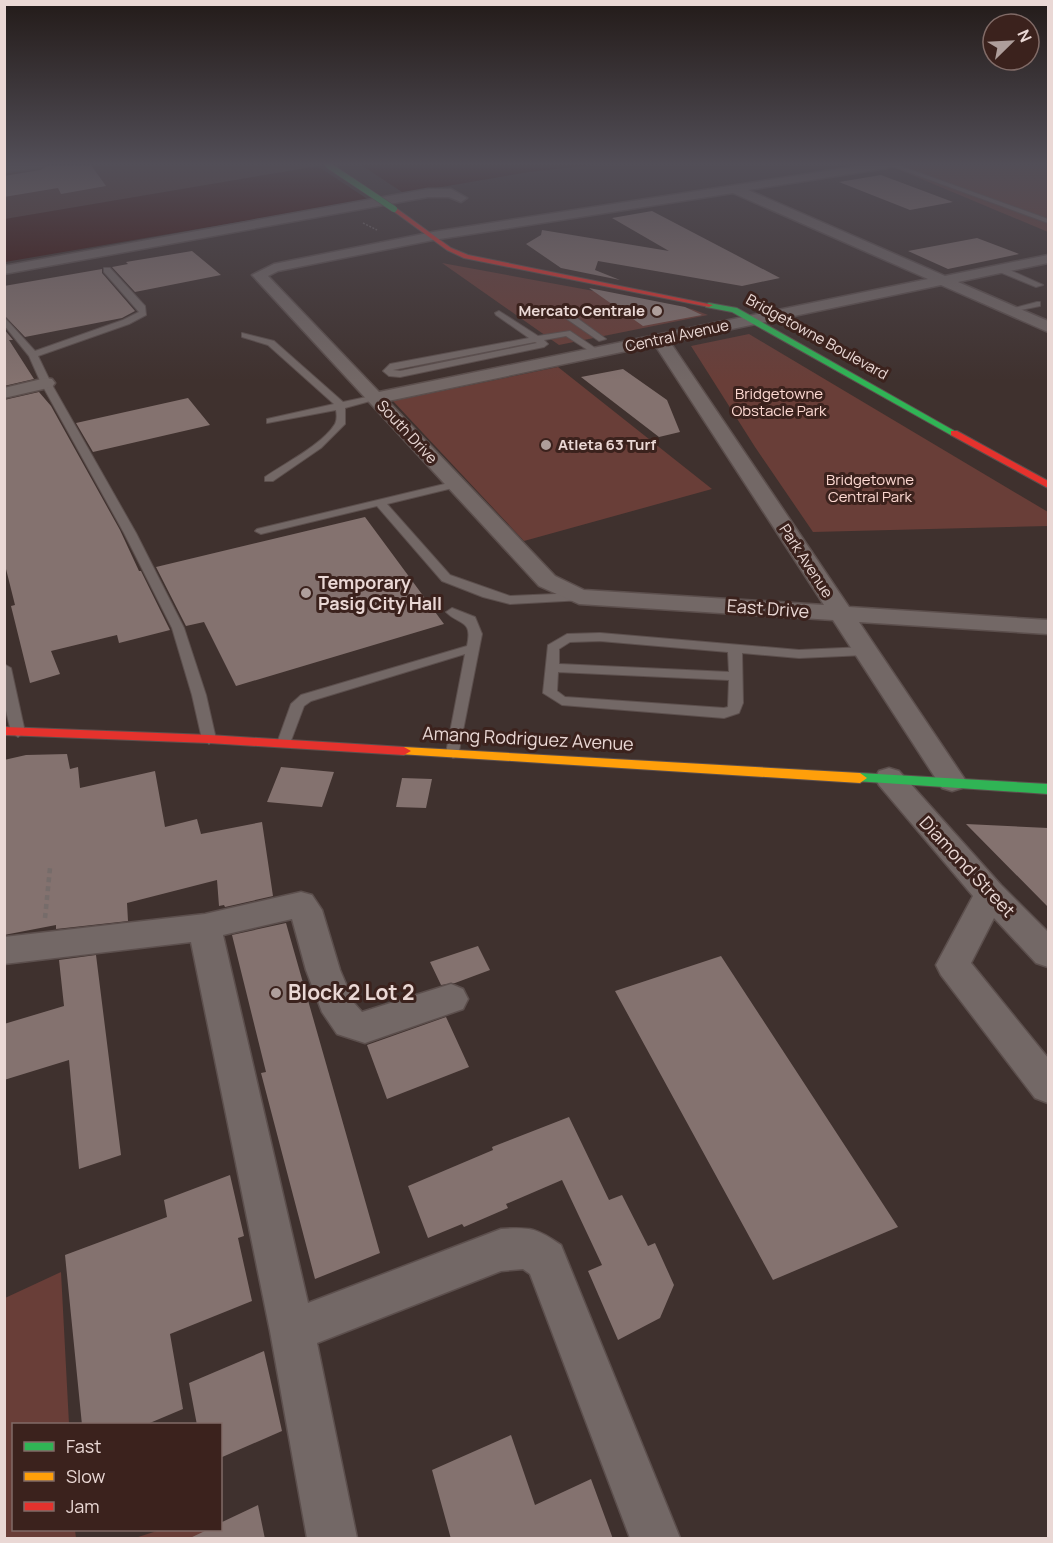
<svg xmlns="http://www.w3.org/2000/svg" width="1053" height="1543" font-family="Manrope,sans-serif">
<rect width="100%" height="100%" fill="#3f312e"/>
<!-- built -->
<path fill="#51322d" d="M 5,165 L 324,165 L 5,219 Z"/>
<!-- green -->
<path fill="#693e38" d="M 888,165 L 1048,165 L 1048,232 Z
M 442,263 L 692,309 L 708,315 L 559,345 Z
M 749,334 L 1048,512 L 1048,526 L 813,532 L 755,447 L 691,346 Z
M 558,367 L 712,489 L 524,541 L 393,401 Z
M 61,1272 L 69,1424 L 14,1424 L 14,1530 L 75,1530 L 76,1538 L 5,1538 L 5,1298 Z
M 160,1530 L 210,1530 L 212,1538 L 135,1538 Z"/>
<!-- water -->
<path fill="#3a0e0a" d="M 324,165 L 592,165 L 529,172 L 5,262 L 5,219 Z"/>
<!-- pier -->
<path fill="#3f312e" d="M 316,165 L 361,165 L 408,196 L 372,202 Z"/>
<!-- building -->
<path fill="#84726f" d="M 48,165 L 91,165 L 106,186 L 61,194 L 58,188 L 4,197 L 4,176 L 40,170 Z
M 881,175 L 953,202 L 910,210 L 839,182 Z
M 652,211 L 780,278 L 742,286 L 598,261 L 595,270 L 620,280 L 561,268 L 526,244 L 541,235 L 542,230 L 669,251 L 612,218 Z
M 977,238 L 1019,254 L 948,269 L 908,251 Z
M 192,251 L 221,275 L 135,292 L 112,267 L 128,264 L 126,262 Z
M 102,269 L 102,273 L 135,311 L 122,318 L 25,337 L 4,315 L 4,286 Z
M 589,288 L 685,307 L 702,315 L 643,326 Z
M 4,329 L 13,340 L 9,340 L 34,379 L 4,386 Z
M 623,369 L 667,400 L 680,432 L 659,437 L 581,377 Z
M 39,392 L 51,406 L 120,530 L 139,571 L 141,571 L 170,630 L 119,643 L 117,635 L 51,651 L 60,674 L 30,683 L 11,606 L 15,605 L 4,561 L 4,400 Z
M 188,398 L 210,425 L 93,452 L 76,423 Z
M 365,517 L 444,624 L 236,686 L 204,622 L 186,626 L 156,567 Z
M 67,754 L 70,769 L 78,767 L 80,788 L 155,771 L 165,827 L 197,819 L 201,834 L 262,822 L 273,896 L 225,907 L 224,905 L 219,906 L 217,880 L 127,903 L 128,921 L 56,929 L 56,925 L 4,935 L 4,760 L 26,755 Z
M 281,767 L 334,772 L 322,807 L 267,802 Z
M 402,778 L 432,779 L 426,808 L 396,807 Z
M 966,824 L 1048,828 L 1048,907 Z
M 286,923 L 380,1253 L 315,1279 L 261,1073 L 266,1072 L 232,935 Z
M 478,946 L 490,970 L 455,983 L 441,985 L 430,962 Z
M 96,955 L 121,1155 L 79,1169 L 69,1060 L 4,1080 L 4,1024 L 64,1006 L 59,960 Z
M 721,956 L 898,1227 L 773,1280 L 615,991 Z
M 446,1017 L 469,1067 L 387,1099 L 367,1045 Z
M 569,1117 L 609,1200 L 622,1195 L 648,1246 L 655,1243 L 674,1285 L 660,1318 L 618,1340 L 588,1271 L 602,1265 L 562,1180 L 506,1204 L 508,1208 L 464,1227 L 462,1224 L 428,1238 L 408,1186 L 493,1150 L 492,1147 Z
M 230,1175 L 244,1236 L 238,1238 L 252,1301 L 170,1334 L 183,1409 L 145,1425 L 82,1425 L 65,1255 L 167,1217 L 164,1200 Z
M 264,1351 L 282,1431 L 220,1458 L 220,1425 L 197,1425 L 189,1383 Z
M 511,1435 L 535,1505 L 591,1479 L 613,1539 L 451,1539 L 432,1470 Z
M 258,1505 L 265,1539 L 188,1539 L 207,1530 L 220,1530 L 220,1523 Z"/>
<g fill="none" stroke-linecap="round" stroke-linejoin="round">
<defs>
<path id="lane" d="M 889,165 L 898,165 L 1048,219 L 1048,223 Z
M 997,267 L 1003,267 L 1043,285 L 1036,287 L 997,271 Z
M 104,268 L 110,268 L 145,306 L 146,315 L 129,324 L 38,356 L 51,383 L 136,533 L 184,628 L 206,695 L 216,739 L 209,744 L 202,739 L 192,695 L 172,628 L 124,533 L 41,383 L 29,356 L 4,325 L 4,317 L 35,351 L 123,320 L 139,312 L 104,272 Z
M 1037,302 L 1040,302 L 1040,306 L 1011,312 L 1007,310 Z
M 499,311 L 538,336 L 570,331 L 601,352 L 594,354 L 566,336 L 544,340 L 548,344 L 544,347 L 400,377 L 389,376 L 383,371 L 390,364 L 529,338 L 496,315 L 495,313 ZM 535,342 L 537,343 L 400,371 L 393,370 Z
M 564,313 L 570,313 L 606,339 L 599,341 L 564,317 Z
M 242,333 L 274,341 L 343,402 L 376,395 L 381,398 L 345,408 L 345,424 L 321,448 L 273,481 L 265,481 L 265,477 C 285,463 322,445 335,424 C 337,420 337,415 336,410 L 267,423 L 267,419 L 334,404 L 268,345 L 242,337 Z
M 457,481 L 461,482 L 461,486 L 387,504 L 450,575 L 510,596 L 579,593 L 585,597 L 583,600 L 510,604 L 483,597 L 442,581 L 377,506 L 261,534 L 255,531 L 257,529 Z
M 452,608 L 475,617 L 482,634 L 458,756 L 453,758 L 446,753 L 465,654 L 311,701 L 304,706 L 289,746 L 279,746 L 277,743 L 291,704 L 301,695 L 467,646 C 473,619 460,626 446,612 Z
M 600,633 L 799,650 L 865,647 L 872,651 L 865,655 L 799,658 L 742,653 L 743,703 L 739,713 L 724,718 L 562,705 L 543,693 L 548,645 L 567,634 ZM 600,641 L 728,652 L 729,672 L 559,664 L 559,649 L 570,642 ZM 558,672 L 729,680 L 728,707 L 724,708 L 565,697 L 557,691 Z
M 4,664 L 11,668 L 25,732 L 18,737 L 11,732 L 4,702 Z"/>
<path id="street" d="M 46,165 L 40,168 L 4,172 L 4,166 Z
M 865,165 L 893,165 L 887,168 L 748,190 L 945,276 L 1048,255 L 1048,263 L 958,282 L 1048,321 L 1048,332 L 941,285 L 670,342 L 849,607 L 1048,620 L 1048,634 L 859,622 L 966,781 L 962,788 L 952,791 L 942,788 L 833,620 L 579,604 L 539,586 L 252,275 L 274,264 L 433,232 ZM 733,193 L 928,279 L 379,392 L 268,276 L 278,271 L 433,240 ZM 655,345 L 824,605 L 584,590 L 555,576 L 388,401 Z
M 428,189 L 451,189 L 467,198 L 461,202 L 449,197 L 428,197 L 4,274 L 4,266 Z
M 46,378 L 52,379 L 55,383 L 52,387 L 4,398 L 4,388 Z
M 889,768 L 899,771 L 1001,885 L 1048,932 L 1048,967 L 1036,963 L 994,918 L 971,963 L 1048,1058 L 1048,1103 L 1035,1098 L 941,975 L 936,965 L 973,896 L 879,785 L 875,778 L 879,771 Z
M 301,892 L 312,895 L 322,910 L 340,970 L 354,1003 L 362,1012 L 451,984 L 463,989 L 468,999 L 463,1009 L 365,1043 L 337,1034 L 322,1012 L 306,970 L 292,919 L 223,935 L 308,1303 L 501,1229 C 531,1227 536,1228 561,1245 L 680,1538 L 630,1538 L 530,1274 L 523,1269 L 501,1271 L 317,1343 L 357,1538 L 307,1538 L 270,1331 L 191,942 L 4,964 L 4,937 L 205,914 Z"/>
<path id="fast" d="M 709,303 L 737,308 L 958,433 L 951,435 L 732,312 L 706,307 L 705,305 Z
M 860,773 L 1048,784 L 1048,794 L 855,781 L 853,778 L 855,775 Z"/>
<path id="slow" d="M 404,747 L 860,773 L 867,778 L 860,783 L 399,754 L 397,751 L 399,748 Z"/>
<path id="jam" d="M 392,208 L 396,208 L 451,248 L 468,255 L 713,305 L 709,307 L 464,258 L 447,250 L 392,210 Z
M 951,431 L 957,431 L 1048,481 L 1048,488 L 951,435 Z
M 4,727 L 209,735 L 404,747 L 411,751 L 404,755 L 209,743 L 4,735 Z"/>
</defs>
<!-- lane casing -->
<use href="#lane" stroke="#5c4f4d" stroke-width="2"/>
<!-- street casing -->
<use href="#street" stroke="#5c4f4d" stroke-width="3"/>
<!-- fast casing -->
<use href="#fast" stroke="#5c4f4d" stroke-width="2"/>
<!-- slow casing -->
<use href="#slow" stroke="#5c4f4d" stroke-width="2"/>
<!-- jam casing -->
<use href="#jam" stroke="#5c4f4d" stroke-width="2"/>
<!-- path-far1 -->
<path stroke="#766c6a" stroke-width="1.5" stroke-dasharray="2 1.5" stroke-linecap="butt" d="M 363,223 L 377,230"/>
<!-- path -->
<path stroke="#766c6a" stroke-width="4.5" stroke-dasharray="5 4" stroke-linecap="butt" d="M 45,918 L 50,868"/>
<!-- lane -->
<use href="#lane" fill="#736866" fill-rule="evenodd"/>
<!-- street -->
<use href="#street" fill="#736866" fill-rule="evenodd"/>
<!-- fast -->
<use href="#fast" fill="#30b455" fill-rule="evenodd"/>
<!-- slow -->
<use href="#slow" fill="#ff9f0a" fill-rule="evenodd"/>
<!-- jam -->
<use href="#jam" fill="#e5322d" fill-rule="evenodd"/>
<defs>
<path id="fast-bridge" d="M 328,165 L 394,209"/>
</defs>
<!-- fast-bridge casing -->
<use href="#fast-bridge" stroke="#5c4f4d" stroke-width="7" stroke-linecap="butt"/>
<!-- fast-bridge -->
<use href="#fast-bridge" stroke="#30b455" stroke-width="6"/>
</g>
<!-- sky -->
<linearGradient id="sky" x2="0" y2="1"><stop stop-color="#231b19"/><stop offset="0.43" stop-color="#524e57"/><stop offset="1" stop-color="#524e57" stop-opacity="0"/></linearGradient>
<rect width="1053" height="381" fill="url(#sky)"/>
<!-- markers -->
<g fill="#ae9e9b" stroke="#3b221d" stroke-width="2">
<circle cx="657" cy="311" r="6"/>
<circle cx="546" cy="445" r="6"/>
<circle cx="306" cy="593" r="6"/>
<circle cx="276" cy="993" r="6"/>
</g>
<g text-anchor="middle" stroke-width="6" stroke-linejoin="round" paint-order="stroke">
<!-- far-poi labels -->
<g font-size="15" font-weight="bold" fill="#ead8d5" stroke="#3b221d" text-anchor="end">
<text x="645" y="316">Mercato Centrale</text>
<text x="558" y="450" text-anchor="start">Atleta 63 Turf</text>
</g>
<!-- far-street labels -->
<g font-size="15" fill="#ead8d5" stroke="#3b221d">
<text transform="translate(677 336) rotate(-12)" y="5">Central Avenue</text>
<text transform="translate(817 337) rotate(29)" y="5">Bridgetowne Boulevard</text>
<text transform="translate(407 432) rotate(47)" y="5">South Drive</text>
<text transform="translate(806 561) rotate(57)" y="5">Park Avenue</text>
</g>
<!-- far-park labels -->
<g font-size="15" fill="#fdd9d2" stroke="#3b221d">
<text x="779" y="399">Bridgetowne<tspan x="779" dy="17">Obstacle Park</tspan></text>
<text x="870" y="485">Bridgetowne<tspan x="870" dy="17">Central Park</tspan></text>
</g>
<!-- poi labels -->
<g font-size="18" font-weight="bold" fill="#ead8d5" stroke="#3b221d" text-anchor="start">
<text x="318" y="589">Temporary<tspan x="318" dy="21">Pasig City Hall</tspan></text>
</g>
<!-- street labels -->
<g font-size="18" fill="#ead8d5" stroke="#3b221d">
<text transform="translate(768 609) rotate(4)" y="6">East Drive</text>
<text transform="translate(528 739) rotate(3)" y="6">Amang Rodriguez Avenue</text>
<text transform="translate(967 867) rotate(47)" y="6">Diamond Street</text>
</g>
<!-- near-poi labels -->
<g font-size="21" font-weight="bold" fill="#ead8d5" stroke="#3b221d" text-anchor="start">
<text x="288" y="1000">Block 2 Lot 2</text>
</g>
</g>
<!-- border -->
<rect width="1053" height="1543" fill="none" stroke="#ead8d5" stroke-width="12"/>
<!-- legend -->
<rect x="12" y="1423" width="210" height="108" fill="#3b221d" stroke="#816b67" stroke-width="1.5"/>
<rect x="24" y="1442" width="30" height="9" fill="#30b455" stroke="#816b67" stroke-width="1.5"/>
<text x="66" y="1453" font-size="18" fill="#ead8d5">Fast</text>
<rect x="24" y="1472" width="30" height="9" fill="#ff9f0a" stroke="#816b67" stroke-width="1.5"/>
<text x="66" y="1483" font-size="18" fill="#ead8d5">Slow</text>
<rect x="24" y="1502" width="30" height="9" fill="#e5322d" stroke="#816b67" stroke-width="1.5"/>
<text x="66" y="1513" font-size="18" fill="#ead8d5">Jam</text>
<!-- north arrow -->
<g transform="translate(1011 42) rotate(66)"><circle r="28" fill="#3b221d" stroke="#816b67" stroke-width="1.5"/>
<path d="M0-4.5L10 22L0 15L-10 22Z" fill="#ae9e9b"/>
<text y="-9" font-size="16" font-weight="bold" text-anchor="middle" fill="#ead8d5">N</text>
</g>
</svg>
